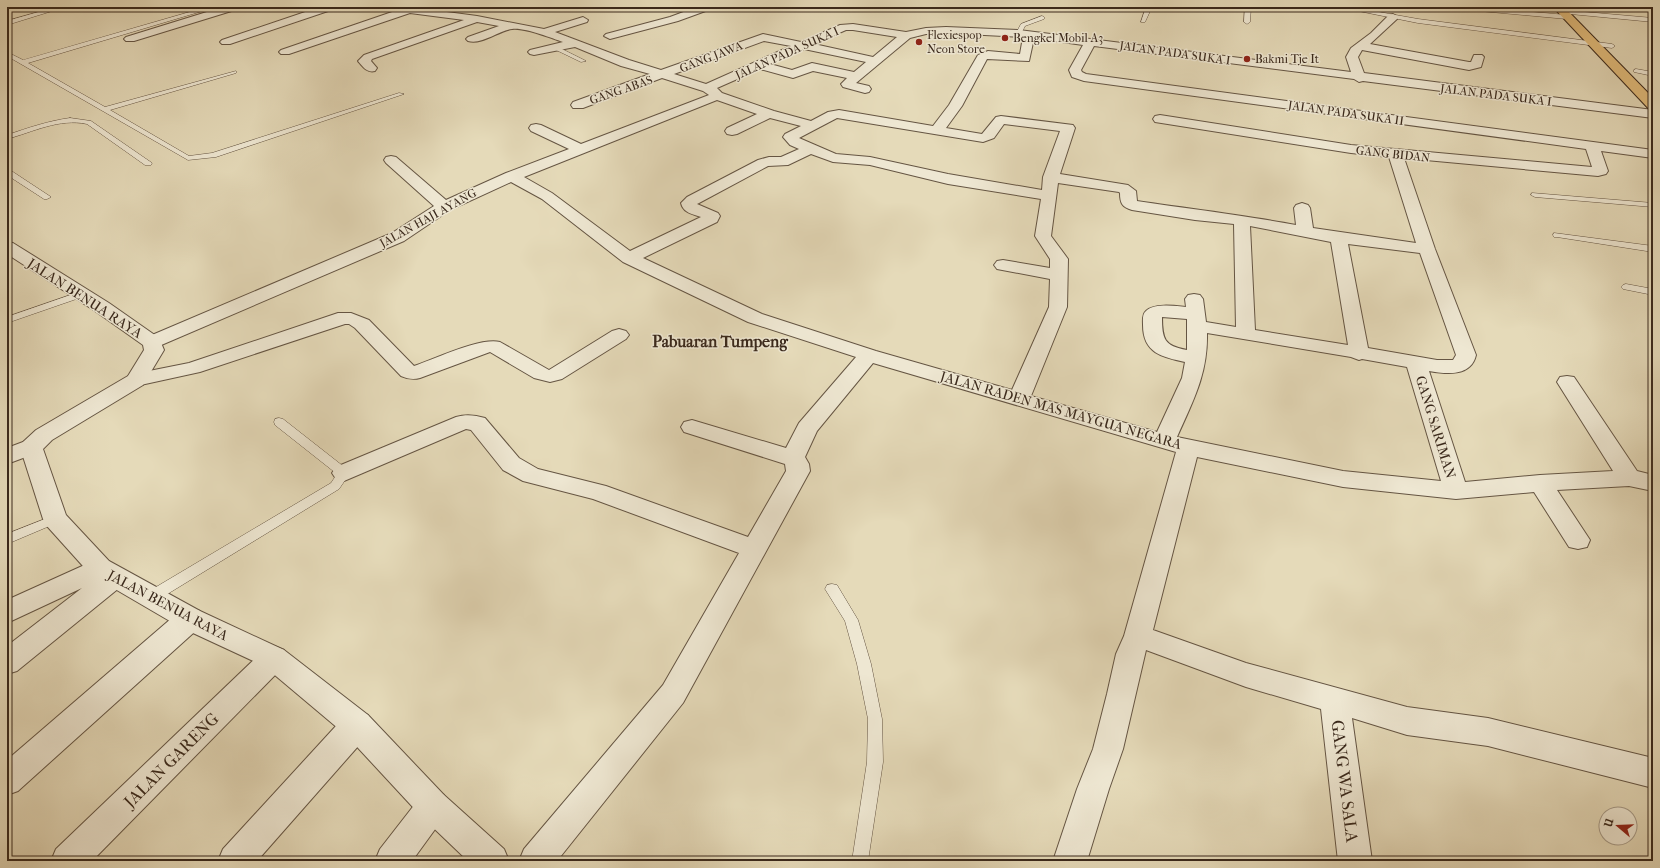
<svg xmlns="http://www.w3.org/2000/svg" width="1660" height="868" font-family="'IM FELL French Canon',serif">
<rect width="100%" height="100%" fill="#e5dab9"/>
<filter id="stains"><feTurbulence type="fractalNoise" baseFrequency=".005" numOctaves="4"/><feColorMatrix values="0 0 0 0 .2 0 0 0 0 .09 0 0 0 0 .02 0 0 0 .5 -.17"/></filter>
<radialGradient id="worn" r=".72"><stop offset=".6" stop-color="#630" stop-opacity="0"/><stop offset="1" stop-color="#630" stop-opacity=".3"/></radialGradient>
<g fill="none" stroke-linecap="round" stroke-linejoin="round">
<defs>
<path id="service" d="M 56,7 L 65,7 L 7,25 L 7,21 Z
M 207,7 L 216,7 L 28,63 L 105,107 L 236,71 L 236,73 L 110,110 L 189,156 L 212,153 L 399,93 L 404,94 L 216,157 L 188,160 L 7,56 L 7,52 L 23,60 Z
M 1146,7 L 1152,7 L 1145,22 L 1141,22 Z
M 1245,7 L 1251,7 L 1250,22 L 1247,24 L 1244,22 Z
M 1339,7 L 1351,7 L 1418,19 L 1612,44 L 1615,46 L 1612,48 L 1418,23 Z
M 1419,7 L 1475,7 L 1567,15 L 1570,17 L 1567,19 L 1458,9 L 1422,9 Z
M 1562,10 L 1653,18 L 1653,22 L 1560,13 L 1559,12 Z
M 1042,16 L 1044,17 L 1044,19 L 1025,26 L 1021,34 L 1016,33 L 1021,24 Z
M 554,47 L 558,47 L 586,61 L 581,62 L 554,49 Z
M 1636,69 L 1653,72 L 1653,76 L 1634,72 L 1634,70 Z
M 70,118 L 91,121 L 152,163 L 151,165 L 145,165 L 87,124 C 59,118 33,132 7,139 L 7,135 C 28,128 48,121 70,118 Z
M 7,170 L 10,170 L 51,197 L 47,199 L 44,199 L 7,175 Z
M 1532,193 L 1653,203 L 1653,207 L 1535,197 L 1531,195 Z
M 1554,233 L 1653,246 L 1653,252 L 1557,237 L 1554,237 L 1553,235 Z
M 1626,284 L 1653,289 L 1653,295 L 1623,289 L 1621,287 L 1623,285 Z
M 82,291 L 85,292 L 87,294 L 85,296 L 7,323 L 7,317 Z
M 279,418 L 283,419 L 348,470 L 350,473 L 339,489 L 156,601 L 151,602 L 146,601 L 144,597 L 146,593 L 331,483 L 337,474 L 275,425 L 274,422 L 275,419 Z
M 55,515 L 59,516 L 61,519 L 59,522 L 7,544 L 7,534 Z
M 832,584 L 837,585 L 858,620 L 871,664 L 882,719 L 883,762 L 868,861 L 852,861 L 867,762 L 868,719 L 857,664 L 845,621 L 825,589 L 827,585 Z"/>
<path id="minor" d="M 223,7 L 239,7 L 238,9 L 134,41 L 126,41 L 124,39 L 126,37 Z
M 320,7 L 335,7 L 334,9 L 230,44 L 222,44 L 220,42 L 222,40 Z
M 380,7 L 409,7 L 477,16 L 544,29 L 583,17 L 588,20 L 587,22 L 555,32 L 629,60 L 661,70 L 763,34 L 801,42 L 840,25 L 853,24 L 906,32 L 926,28 L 946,27 L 1019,30 L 1351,72 L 1346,57 L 1351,48 L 1371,33 L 1389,15 L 1393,14 L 1398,17 L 1397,19 L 1370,44 L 1469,62 L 1471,62 L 1474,55 L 1482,55 L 1484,57 L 1481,67 L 1469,70 L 1362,50 L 1358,57 L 1364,73 L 1653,110 L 1653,118 L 1363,81 L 1359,82 L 1354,79 L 1094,46 L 1081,70 L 1082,72 L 1086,74 L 1653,150 L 1653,158 L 1601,151 L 1608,171 L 1606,174 L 1598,176 L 1404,158 L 1435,249 L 1476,355 C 1471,377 1446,374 1429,371 L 1465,482 L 1540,475 L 1613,471 L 1557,382 L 1560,377 L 1567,376 L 1574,377 L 1637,471 L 1653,475 L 1653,491 L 1629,486 L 1557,490 L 1590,540 L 1587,547 L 1578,549 L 1569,547 L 1534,492 L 1456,499 L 1343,487 L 1197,457 L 1153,630 L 1246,663 L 1407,707 L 1488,718 L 1653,758 L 1653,788 L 1488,746 L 1407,735 L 1352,718 L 1372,861 L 1338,861 L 1321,709 L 1246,687 L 1146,650 L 1123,749 L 1109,789 L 1087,861 L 1053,861 L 1077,789 L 1093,749 L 1107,694 L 1116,654 L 1124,636 L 1176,452 L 873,363 L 817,431 L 805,457 L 809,464 L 810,471 L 683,703 L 557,861 L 519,861 L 524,849 L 663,685 L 739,553 L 593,499 L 523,481 L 503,470 L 471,430 L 466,429 L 344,481 L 336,479 L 332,473 L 336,467 L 456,417 C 466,414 475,415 485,418 L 519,458 L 538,469 L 606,486 L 748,537 L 786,471 L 785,464 L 684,432 L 681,427 L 684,422 L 692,420 L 786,448 L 799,423 L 856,357 L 748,322 L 623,262 L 542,199 L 511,182 L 450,210 L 404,241 L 159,346 L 152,348 L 145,346 L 142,342 L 145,338 L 392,233 L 434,206 L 386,163 L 384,160 L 386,157 L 391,156 L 396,157 L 446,200 L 506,173 L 569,149 L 531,131 L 529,128 L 531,125 L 536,124 L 541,125 L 581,144 L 709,95 L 703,91 L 662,78 L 583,108 L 573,108 L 571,105 L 573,102 L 650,74 L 621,66 L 575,47 L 534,55 L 530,54 L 528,52 L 530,50 L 563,42 C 551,38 524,27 512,29 C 498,31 482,45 468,41 L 466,39 L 468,37 L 499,26 L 477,22 L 372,59 L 371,61 L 377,68 L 375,71 C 367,73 363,67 358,61 L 364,55 L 464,20 L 410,13 L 289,54 L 281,54 L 279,52 L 281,50 L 395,11 L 381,9 ZM 846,30 L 853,30 L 897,37 L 873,57 L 814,44 ZM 946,33 L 1023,37 L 1020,54 L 988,51 L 978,55 L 949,105 L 933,126 L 839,110 L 828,112 L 811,121 L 774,111 L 722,93 L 717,88 L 760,69 L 793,78 L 813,71 L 847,78 L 841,84 L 843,87 L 865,93 L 869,92 L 871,89 L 869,86 L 856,83 L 910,38 L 926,34 ZM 1034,38 L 1083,45 L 1069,70 L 1072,77 L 1084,81 L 1586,149 L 1592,167 L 1351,145 L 1160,115 L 1155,116 L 1153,119 L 1155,122 L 1351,153 L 1389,157 L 1416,243 L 1313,228 L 1310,208 L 1308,205 L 1302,203 L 1296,205 L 1294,208 L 1296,225 C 1243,215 1190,209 1137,201 L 1136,191 L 1128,185 L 1060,174 L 1075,128 L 1073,125 L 1001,116 L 996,117 L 982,134 L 946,128 L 962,106 L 987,59 L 1029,61 ZM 764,41 L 791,46 L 706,84 L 674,74 ZM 804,49 L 866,62 L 854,72 L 812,63 L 792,70 L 770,64 ZM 717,100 L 757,114 L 727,128 L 725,131 L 727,134 L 732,135 L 737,134 L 770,118 L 801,126 L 785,134 L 783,137 L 790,145 L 799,149 L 781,157 L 769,157 L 758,160 L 687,197 L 681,203 C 683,213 693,214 701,217 L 630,251 L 552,193 L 524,177 ZM 837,118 L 983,142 L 994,138 L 1004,124 L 1060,131 L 1043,177 L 1042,190 L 948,174 L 870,157 L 836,154 L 799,138 ZM 811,154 L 833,162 L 870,165 L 948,184 L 1041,199 L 1035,236 L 1050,259 L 1050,268 L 1003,260 L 997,261 L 994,265 L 997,269 L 1050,279 L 1049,307 L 1012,390 L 876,351 L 762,314 L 643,258 L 717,222 L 720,216 L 718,213 L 697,204 L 699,203 L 768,166 L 788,165 ZM 1058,183 L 1119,192 L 1120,193 C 1120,203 1122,207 1132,210 L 1195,220 L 1234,224 L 1236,327 L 1206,322 L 1203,299 L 1200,295 L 1194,294 L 1188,295 L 1185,299 L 1186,307 C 1176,306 1154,303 1146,311 C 1142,314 1143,321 1143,325 C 1143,353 1162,357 1185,362 L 1182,378 L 1157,432 L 1031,396 L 1067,307 L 1068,259 L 1051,236 ZM 1250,226 L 1331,242 L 1348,345 L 1255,330 ZM 1348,244 L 1420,253 L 1456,355 L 1453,360 L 1437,360 L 1368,348 ZM 1162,317 L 1187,319 L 1187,350 C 1164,346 1162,339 1162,317 ZM 1207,333 L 1351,357 L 1359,360 L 1362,359 L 1407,367 L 1441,481 L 1343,471 L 1177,437 C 1193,401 1208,374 1207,333 Z
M 697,7 L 712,7 L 711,9 L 678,21 L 610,39 L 604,36 L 606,34 L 670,17 Z
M 338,313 L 351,313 L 369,320 L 414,366 C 435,359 480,337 500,342 L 549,370 L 612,331 L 619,329 L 626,331 L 629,335 L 626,339 L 562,379 L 550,382 L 534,378 L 490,352 L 420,378 C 413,380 408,379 401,376 L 355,328 L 349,324 L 345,324 L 200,372 L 136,386 L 129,385 L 126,380 L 129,375 L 189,363 Z
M 31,439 L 39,442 L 42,447 L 39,452 L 7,464 L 7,448 Z
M 100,558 L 109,561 L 113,568 L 115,567 L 124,570 L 128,577 L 124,584 L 17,671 L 7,674 L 7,646 L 82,588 L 7,623 L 7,600 Z
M 190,608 L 200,611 L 204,619 L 200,627 L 18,791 L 7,795 L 7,760 L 180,611 Z
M 274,646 L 284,650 L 288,658 L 284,666 L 92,861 L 51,861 L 56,849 L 264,650 Z
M 357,711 L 368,715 L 372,725 L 368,735 L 257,861 L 218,861 L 223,849 L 346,715 Z
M 433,790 L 444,795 L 449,806 L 444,817 L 412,861 L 375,861 L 380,849 L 422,795 Z"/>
<path id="tertiary" d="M 7,242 L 13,243 L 109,303 L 159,338 L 164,350 L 143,385 L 52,440 L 43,449 L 66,515 L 109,561 L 200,611 L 284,650 L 368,715 L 444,795 L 504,849 L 509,861 L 468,861 L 422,817 L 346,735 L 264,666 L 180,627 L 91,575 L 46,525 L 43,519 L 20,447 L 23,442 L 36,430 L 128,376 L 144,350 L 143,345 L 95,311 L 7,254 Z"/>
<path id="primary" d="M 1553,7 L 1564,7 L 1653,98 L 1653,109 L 1648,108 Z"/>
</defs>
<!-- service casing -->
<use href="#service" stroke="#655543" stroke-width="1"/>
<!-- minor casing -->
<use href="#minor" stroke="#655543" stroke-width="2"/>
<!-- tertiary casing -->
<use href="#tertiary" stroke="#655543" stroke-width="2"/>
<!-- primary casing -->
<use href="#primary" stroke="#3a291c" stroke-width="2"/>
<!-- service -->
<use href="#service" fill="#eee7d2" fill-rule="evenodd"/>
<!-- minor -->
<use href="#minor" fill="#eee7d2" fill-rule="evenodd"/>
<!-- tertiary -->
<use href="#tertiary" fill="#eee7d2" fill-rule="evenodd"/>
<!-- primary -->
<use href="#primary" fill="#e2bd7c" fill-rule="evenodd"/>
</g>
<!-- markers -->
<g fill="#8f2418" stroke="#eee7d2" stroke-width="1.5">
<circle cx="1005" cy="38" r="4"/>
<circle cx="919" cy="42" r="4"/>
<circle cx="1247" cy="59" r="4"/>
</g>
<g text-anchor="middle" stroke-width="3" stroke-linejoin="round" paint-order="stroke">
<!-- far-poi labels -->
<g font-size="12" fill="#3a291c" stroke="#eee7d2" text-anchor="start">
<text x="927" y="39">Flexiespop<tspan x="927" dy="14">Neon Store</tspan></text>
<text x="1013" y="42">Bengkel Mobil A3</text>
<text x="1255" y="63">Bakmi Tje It</text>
</g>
<!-- far-street labels -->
<g font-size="12" fill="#3a291c" stroke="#eee7d2">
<text transform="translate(787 53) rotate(-24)" y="4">JALAN PADA SUKA I</text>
<text transform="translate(1175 53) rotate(8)" y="4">JALAN PADA SUKA I</text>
<text transform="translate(711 57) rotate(-21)" y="4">GANG JAWA</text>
<text transform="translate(621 90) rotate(-19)" y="4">GANG ABAS</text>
<text transform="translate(1496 95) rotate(7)" y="4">JALAN PADA SUKA I</text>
<text transform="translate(1346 113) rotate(8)" y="4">JALAN PADA SUKA II</text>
<text transform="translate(1393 154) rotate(6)" y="4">GANG BIDAN</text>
<text transform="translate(428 218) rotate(-29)" y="4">JALAN HAJI AYANG</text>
</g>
<!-- street labels -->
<g font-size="14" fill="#3a291c" stroke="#eee7d2">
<text transform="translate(85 298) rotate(33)" y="5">JALAN BENUA RAYA</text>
<text transform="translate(1061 410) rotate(16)" y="5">JALAN RADEN MAS MAYGUA NEGARA</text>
<text transform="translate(1436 427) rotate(73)" y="5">GANG SARIMAN</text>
<text transform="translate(168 605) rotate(28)" y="5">JALAN BENUA RAYA</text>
</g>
<!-- quarter labels -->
<g font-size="16" font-weight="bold" fill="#3a291c" stroke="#eee7d2">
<text x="720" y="347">Pabuaran Tumpeng</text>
</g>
<!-- near-street labels -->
<g font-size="17" fill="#3a291c" stroke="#eee7d2">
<text transform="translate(171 760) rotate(-45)" y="6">JALAN GARENG</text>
<text transform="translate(1345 781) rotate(83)" y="6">GANG WA SALA</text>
</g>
</g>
<!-- margin -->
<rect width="1660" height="868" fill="none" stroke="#e5dab9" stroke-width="24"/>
<rect x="8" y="8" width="1644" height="852" fill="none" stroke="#3a291c" stroke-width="2"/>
<rect x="12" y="12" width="1636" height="844" fill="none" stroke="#3a291c"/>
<!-- north arrow -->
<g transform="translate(1618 826) rotate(289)"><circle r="19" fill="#eee7d2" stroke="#a69b89"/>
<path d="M0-3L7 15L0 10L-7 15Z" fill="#8f2418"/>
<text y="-6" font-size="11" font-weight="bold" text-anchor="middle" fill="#3a291c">U</text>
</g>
<rect width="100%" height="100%" filter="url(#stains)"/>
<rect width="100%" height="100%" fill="url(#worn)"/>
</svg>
